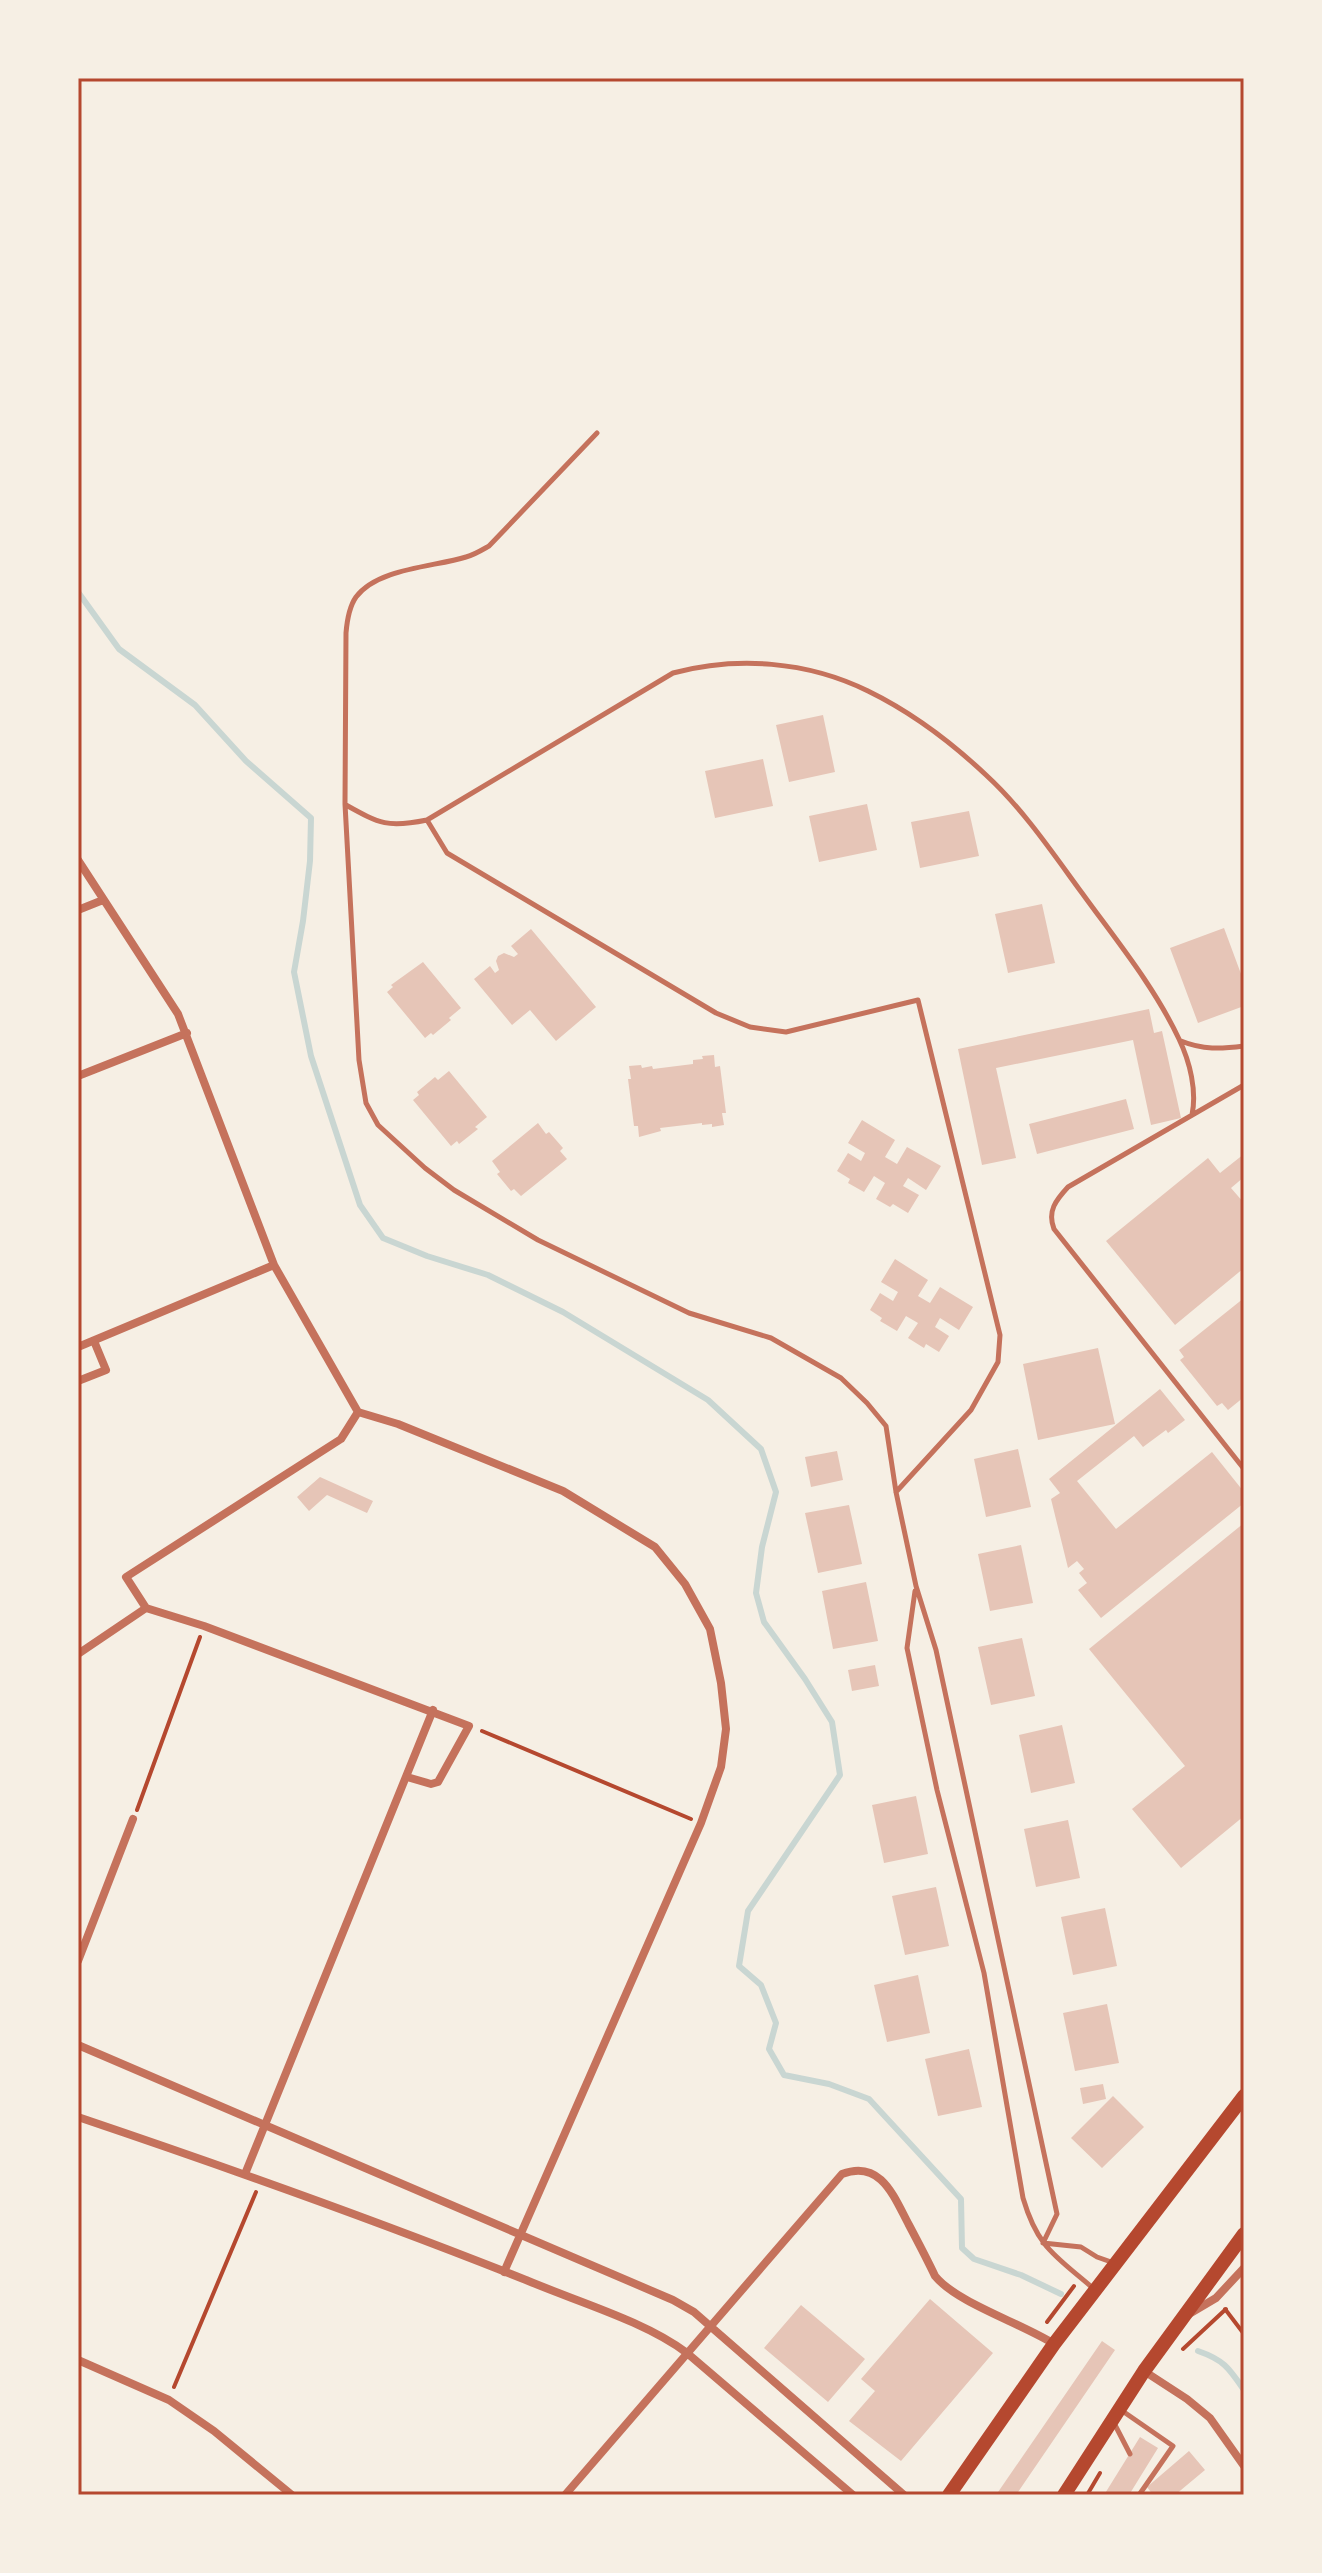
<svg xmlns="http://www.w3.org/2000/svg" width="1322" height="2573" font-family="Inter,sans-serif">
<rect width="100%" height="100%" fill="#f6efe4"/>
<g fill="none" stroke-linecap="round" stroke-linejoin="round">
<!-- stream -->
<path stroke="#c9d6d2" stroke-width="6" d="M 78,592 L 119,649 L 195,705 L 246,761 L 311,818 L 310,861 L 303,921 L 294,972 L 311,1056 L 360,1205 L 383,1238 L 427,1256 L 488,1275 L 563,1312 L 708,1400 L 761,1449 L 776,1492 L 762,1547 L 756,1593 L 764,1622 L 805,1679 L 832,1722 L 840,1775 L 748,1911 L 739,1966 L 761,1985 L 776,2023 L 769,2049 L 784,2075 L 829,2084 L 869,2099 L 961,2199 L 962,2248 L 974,2259 L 1021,2275 L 1061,2294
M 1198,2351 C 1224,2360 1229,2368 1244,2390"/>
</g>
<!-- building -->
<path fill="#e6c5b7" d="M 823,715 L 835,772 L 789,782 L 776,725 Z
M 763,759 L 773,806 L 715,818 L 705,771 Z
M 867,804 L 877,850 L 819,862 L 809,816 Z
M 969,811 L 979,856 L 920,868 L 911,822 Z
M 1042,904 L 1055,963 L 1008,973 L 995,914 Z
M 1224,928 L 1244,982 L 1244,1006 L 1198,1023 L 1170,948 Z
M 531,929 L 596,1007 L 556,1041 L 530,1010 L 512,1025 L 474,979 L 490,966 L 495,973 L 499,970 L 496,961 L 498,956 L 504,953 L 514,957 L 518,954 L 511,946 Z
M 423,962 L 461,1008 L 449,1018 L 451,1020 L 433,1035 L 431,1033 L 425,1038 L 387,992 L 393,987 L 391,985 Z
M 1149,1009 L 1154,1033 L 1162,1031 L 1181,1118 L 1151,1125 L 1133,1040 L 996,1068 L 1016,1158 L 982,1165 L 958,1049 Z
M 714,1055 L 715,1067 L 720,1066 L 726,1113 L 722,1113 L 724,1125 L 712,1127 L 712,1124 L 702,1125 L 702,1123 L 660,1128 L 661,1131 L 639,1137 L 638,1126 L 634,1126 L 628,1079 L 631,1079 L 629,1066 L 641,1065 L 642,1068 L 652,1066 L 653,1069 L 693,1064 L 693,1060 L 703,1059 L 702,1056 Z
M 449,1071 L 487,1117 L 475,1127 L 478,1129 L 459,1144 L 457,1141 L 451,1146 L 413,1100 L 419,1095 L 417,1092 L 435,1077 L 438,1080 Z
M 1126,1099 L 1134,1129 L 1037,1154 L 1029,1124 Z
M 862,1120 L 895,1140 L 885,1157 L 897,1164 L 907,1147 L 941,1166 L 926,1190 L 908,1178 L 903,1186 L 919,1195 L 908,1213 L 893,1204 L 890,1207 L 876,1199 L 885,1183 L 874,1176 L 864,1192 L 848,1183 L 850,1179 L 837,1171 L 848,1153 L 861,1161 L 865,1153 L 848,1143 Z
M 538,1123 L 546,1134 L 549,1132 L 563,1148 L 560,1151 L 567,1159 L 521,1196 L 514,1189 L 511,1191 L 497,1174 L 500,1172 L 492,1161 Z
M 1244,1154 L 1244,1177 L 1231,1188 L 1244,1203 L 1244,1268 L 1175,1325 L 1106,1241 L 1208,1158 L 1220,1173 Z
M 895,1259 L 928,1280 L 918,1296 L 930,1303 L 940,1287 L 973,1307 L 959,1330 L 940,1318 L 935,1327 L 949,1336 L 939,1352 L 926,1344 L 924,1348 L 908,1338 L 918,1323 L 906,1316 L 897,1331 L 880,1321 L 882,1318 L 870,1310 L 880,1293 L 893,1301 L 898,1292 L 881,1282 Z
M 1244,1298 L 1244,1397 L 1228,1410 L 1222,1403 L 1217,1406 L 1180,1360 L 1184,1357 L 1179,1350 Z
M 1098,1348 L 1115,1424 L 1038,1440 L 1023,1364 Z
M 1160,1389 L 1185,1420 L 1168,1433 L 1166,1430 L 1143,1447 L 1134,1436 L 1077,1481 L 1116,1529 L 1212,1452 L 1244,1492 L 1244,1503 L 1101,1618 L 1078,1590 L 1087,1583 L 1079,1573 L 1084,1569 L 1077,1561 L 1068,1568 L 1051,1499 L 1060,1493 L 1049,1479 Z
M 1018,1449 L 1031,1507 L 986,1517 L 974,1459 Z
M 837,1451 L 843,1480 L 811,1487 L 805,1457 Z
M 320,1477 L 373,1501 L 367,1513 L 327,1495 L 309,1511 L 297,1497 Z
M 849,1505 L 862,1564 L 818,1573 L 805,1513 Z
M 1244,1523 L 1244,1816 L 1181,1868 L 1132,1809 L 1185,1766 L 1089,1649 Z
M 1021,1545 L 1033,1603 L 990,1611 L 978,1554 Z
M 866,1582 L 878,1641 L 833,1649 L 822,1591 Z
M 1022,1638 L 1035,1696 L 991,1705 L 978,1647 Z
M 875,1665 L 879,1686 L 852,1691 L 848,1670 Z
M 1062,1725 L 1075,1783 L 1031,1793 L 1019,1735 Z
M 916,1796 L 928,1854 L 884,1863 L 872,1805 Z
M 1068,1820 L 1080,1878 L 1036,1887 L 1024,1829 Z
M 936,1887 L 949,1946 L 905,1955 L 892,1896 Z
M 1105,1908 L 1117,1966 L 1073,1975 L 1061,1917 Z
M 918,1975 L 930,2033 L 887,2042 L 874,1985 Z
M 1107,2004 L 1119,2063 L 1075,2071 L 1063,2013 Z
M 969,2049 L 982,2107 L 938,2116 L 925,2059 Z
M 1103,2084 L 1106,2099 L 1083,2104 L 1080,2088 Z
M 1113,2096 L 1144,2127 L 1102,2168 L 1071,2138 Z
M 930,2299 L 993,2353 L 901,2461 L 849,2421 L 875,2391 L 861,2379 Z
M 801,2305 L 865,2359 L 828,2402 L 764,2348 Z
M 1102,2341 L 1115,2350 L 1016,2495 L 996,2495 Z
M 1140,2437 L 1158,2448 L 1129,2495 L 1104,2495 Z
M 1189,2451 L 1205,2470 L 1175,2495 L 1153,2495 L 1147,2487 Z"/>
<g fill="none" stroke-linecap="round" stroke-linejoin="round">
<!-- path -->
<path stroke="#b5482f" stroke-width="4" d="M 482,1731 L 691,1819
M 137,1810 L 200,1637
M 1225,2309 L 1244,2334
M 1047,2322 L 1074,2286
M 1183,2349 L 1226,2309
M 174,2387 L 256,2192
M 1087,2495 L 1100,2473"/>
<!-- service -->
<path stroke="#c5725c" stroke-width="5" d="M 597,433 L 489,546 C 482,550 474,555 466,557 C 434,567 378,568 356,597 C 349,607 347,621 346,633 L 345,804 L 359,1060 L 366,1103 L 378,1125 L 425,1168 L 454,1190 L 538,1240 L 689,1313 L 771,1338 L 841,1378 L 867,1403 L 886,1426 L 896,1492 L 916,1586 L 936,1650 L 1057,2214 L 1043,2243 L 1081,2247 L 1097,2257 L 1114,2263
M 346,805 C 380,824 388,828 427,820 L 673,673 C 737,656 807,661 868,691 C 911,712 951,742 986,775 C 1023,809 1052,852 1082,893 C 1116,940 1154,986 1179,1039 C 1190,1062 1197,1091 1192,1115
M 427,820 L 447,853 L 716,1013 L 750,1027 L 786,1032 L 918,1000 L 1000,1335 L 998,1362 L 971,1410 L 896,1492
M 1181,1041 C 1203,1050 1221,1049 1244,1046
M 1244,1085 L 1068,1187 C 1056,1200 1047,1211 1054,1229 L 1244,1469
M 915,1591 L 907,1648 L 937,1790 L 984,1973 L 1023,2198 C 1038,2249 1056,2256 1094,2289
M 1121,2410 L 1173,2446 L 1139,2495
M 1114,2423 L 1130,2454"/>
<!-- minor -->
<path stroke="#c5725c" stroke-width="8" d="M 78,860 L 178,1014 L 274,1265 L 358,1412
M 78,910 L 103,900
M 78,1076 L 187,1033
M 78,1347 L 274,1265
M 78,1381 L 106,1370 L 94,1341
M 358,1412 L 398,1424 L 563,1491 L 655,1547 L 685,1584 L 710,1629 L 721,1683 L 726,1729 L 721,1767 L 701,1823 L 504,2272
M 358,1412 L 341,1439 L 126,1577 L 146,1608 L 204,1626 L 469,1726 L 438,1782 L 431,1784 L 407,1777
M 78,1654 L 146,1608
M 78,1961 L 133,1819
M 78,2045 L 673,2300 L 694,2312 L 710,2326 L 904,2495
M 78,2117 C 229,2168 378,2221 526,2280 C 575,2301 645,2321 687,2353 L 853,2495
M 245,2174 L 433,1710
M 1189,2314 L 1216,2298 L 1244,2268
M 78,2360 L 169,2400 L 214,2431 L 292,2495
M 1144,2371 L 1187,2399 L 1210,2418 L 1244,2466
M 565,2495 L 842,2174 C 881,2159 894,2197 909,2225 C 918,2242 927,2259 935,2276 C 957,2303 1021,2323 1054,2344"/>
<!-- primary -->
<path stroke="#b5482f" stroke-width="14" d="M 949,2495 L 1054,2344 L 1244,2096
M 1064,2495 L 1144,2371 L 1244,2234"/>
</g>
<!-- border -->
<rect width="1322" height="2573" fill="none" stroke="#f6efe4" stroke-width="160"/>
<rect x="80" y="80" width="1162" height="2413" fill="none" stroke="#b5482f" stroke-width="3"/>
</svg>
